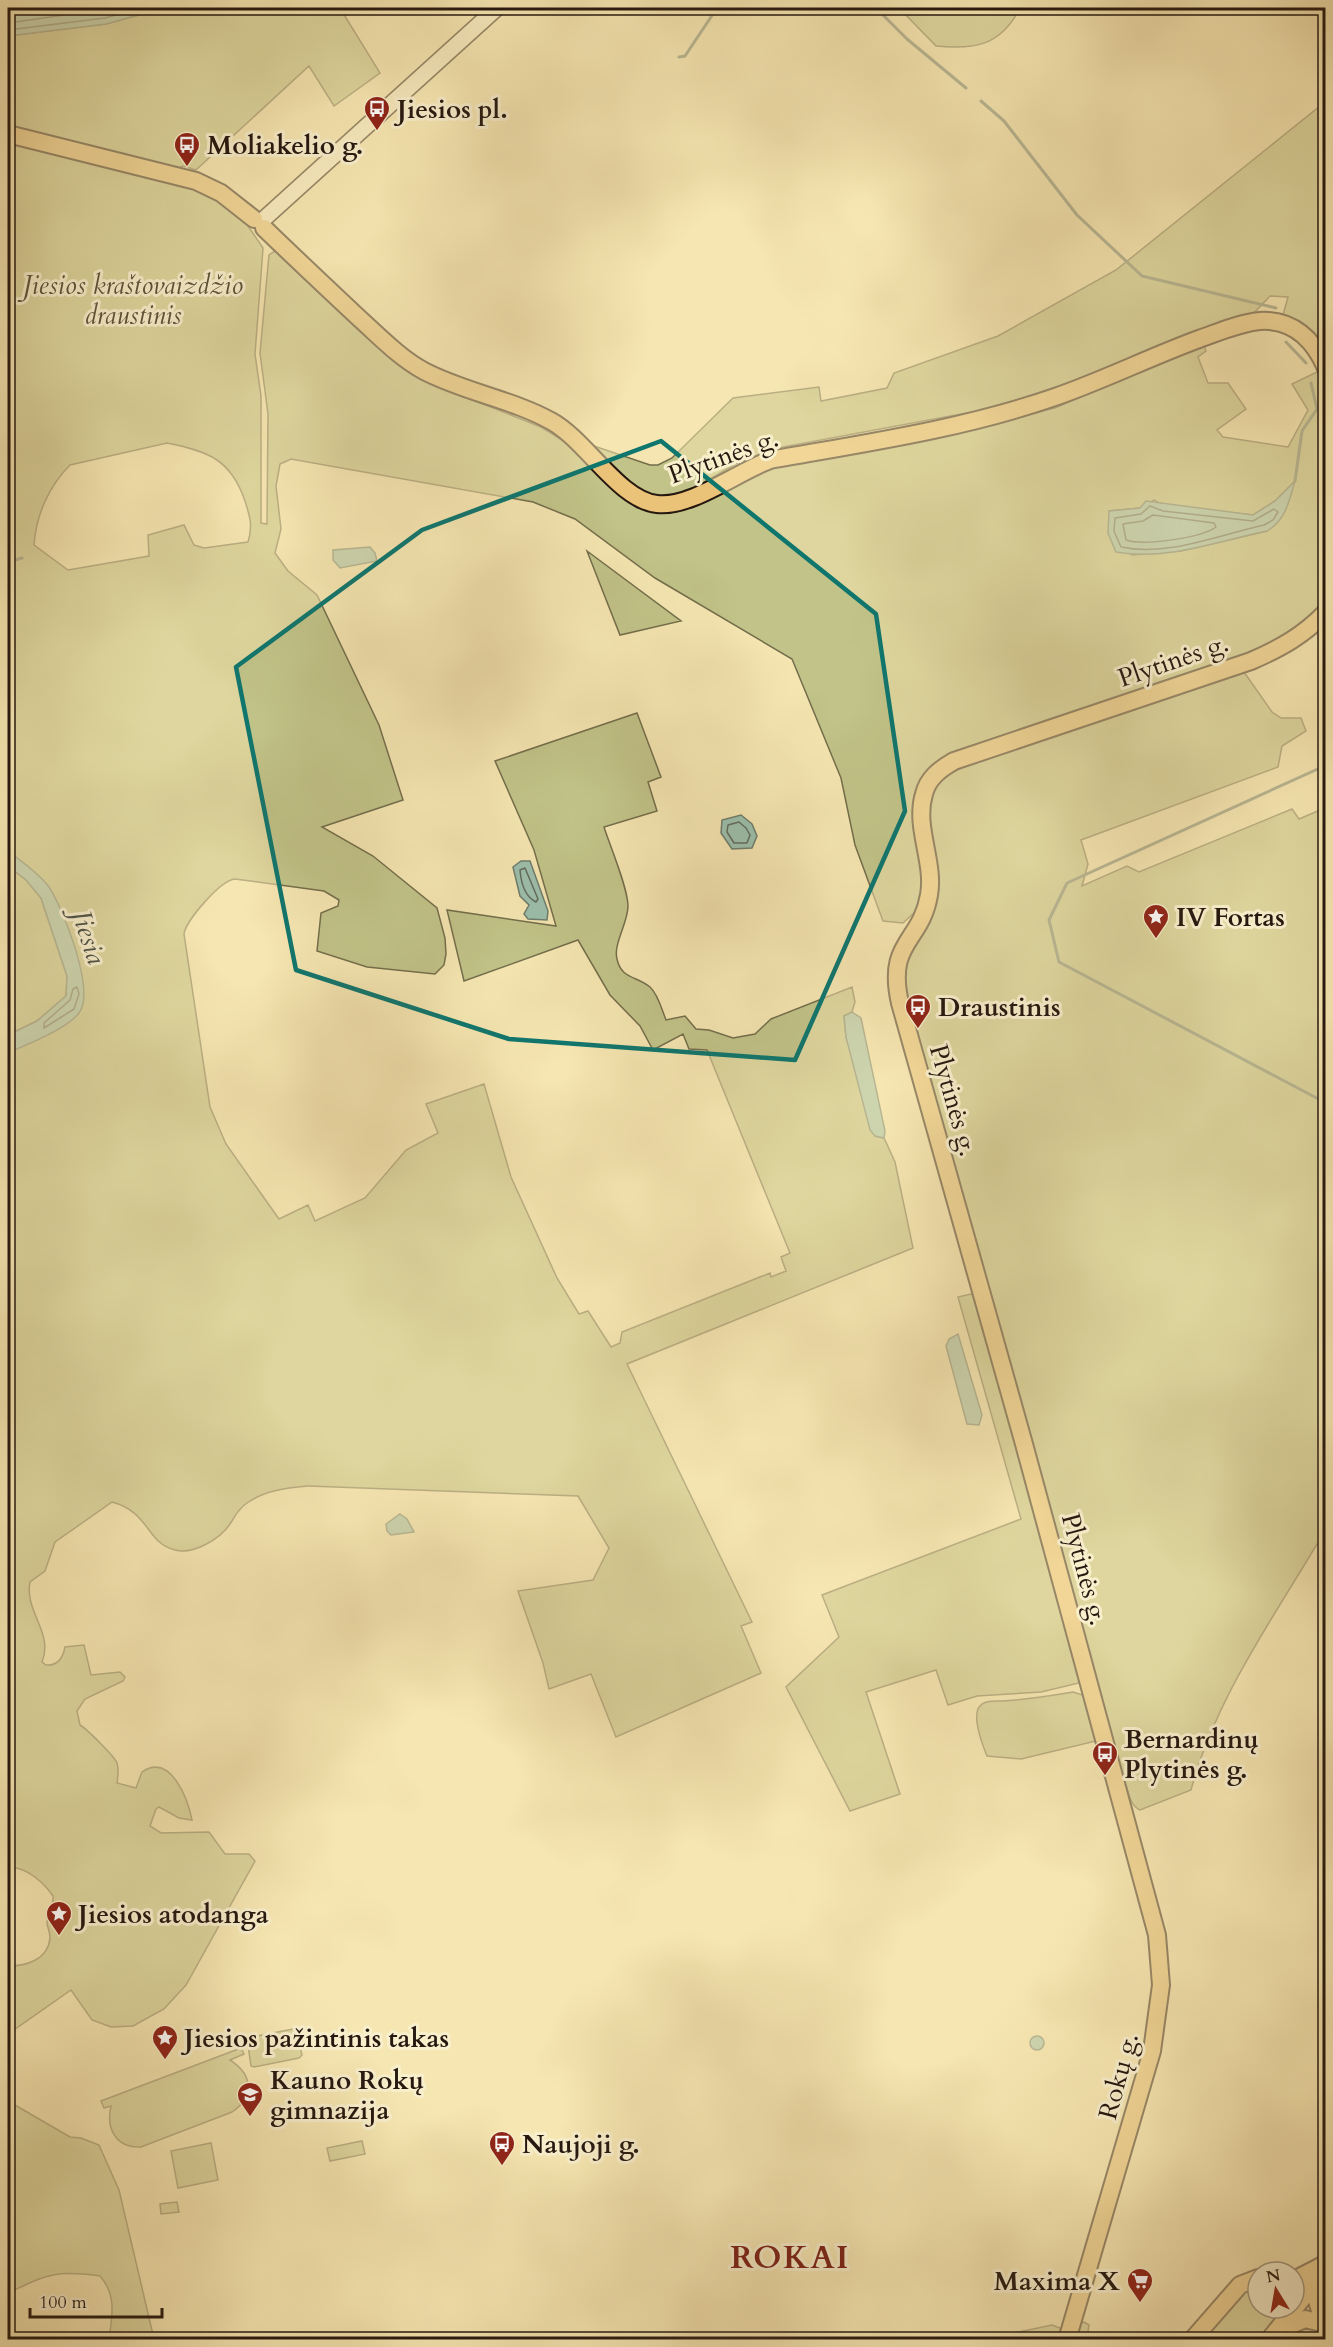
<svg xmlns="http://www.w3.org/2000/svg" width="1333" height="2347" font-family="Cardo,serif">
<rect width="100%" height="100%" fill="#f5e6b1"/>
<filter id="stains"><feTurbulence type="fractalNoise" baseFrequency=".00333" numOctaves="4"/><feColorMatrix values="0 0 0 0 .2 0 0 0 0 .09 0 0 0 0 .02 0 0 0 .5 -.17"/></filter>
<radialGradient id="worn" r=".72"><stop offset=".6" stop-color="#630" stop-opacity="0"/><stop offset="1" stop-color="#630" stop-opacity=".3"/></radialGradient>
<!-- green -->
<path fill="#c1c388" stroke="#746e4c" stroke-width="1.5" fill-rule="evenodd" d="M 164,8 L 340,8 L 380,73 L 334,106 L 309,66 L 196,170 L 183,166 L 178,168 L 197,187 L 225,205 L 246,223 L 263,248 L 255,354 L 261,396 L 261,523 L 267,524 L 268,414 L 260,353 L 269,255 L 278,249 L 403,368 L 435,385 L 541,427 L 575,448 L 612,487 L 637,508 L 670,513 L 694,506 L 753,472 L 912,441 L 1055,408 L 1203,343 L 1206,351 L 1198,357 L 1208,383 L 1228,383 L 1246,409 L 1217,430 L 1223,437 L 1288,447 L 1308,410 L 1292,384 L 1319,371 L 1326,389 L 1325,602 L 1310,620 L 1278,643 L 957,753 L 923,783 L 922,891 L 916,911 L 903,923 L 883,921 L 855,845 L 841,778 L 792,659 L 655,578 L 575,519 L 533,502 L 291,459 L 280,464 L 276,486 L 281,529 L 275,553 L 288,571 L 317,595 L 379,725 L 403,800 L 322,827 L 373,856 L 437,908 L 445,938 L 446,954 L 444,965 L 435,974 L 367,967 L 317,951 L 321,913 L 338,906 L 339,900 L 324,891 L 235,879 C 221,880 186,920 184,934 L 210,1107 L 226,1144 L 279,1219 L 308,1205 L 315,1221 L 365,1198 L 406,1150 L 438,1133 L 426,1104 L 484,1084 L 511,1177 L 557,1278 L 579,1314 L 588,1311 L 611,1347 L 620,1343 L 622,1332 L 770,1273 L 771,1277 L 786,1271 L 781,1257 L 790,1253 L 707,1050 L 689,1049 L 683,1034 L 653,1050 L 640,1026 L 610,995 L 578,940 L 464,981 L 447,910 L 556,926 L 534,850 L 495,761 L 637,713 L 661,777 L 648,782 L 657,811 L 604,827 C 610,846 628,888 628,906 C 628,923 613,944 617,959 C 621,979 637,976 650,987 C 658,994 662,1010 666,1020 L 685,1016 L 696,1029 L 709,1030 L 733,1038 L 755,1034 L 771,1019 L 852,987 L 855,1002 L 852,1012 L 844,1016 L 846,1037 L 875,1136 L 884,1138 L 895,1162 L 913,1248 L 627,1364 L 752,1622 L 741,1626 L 761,1673 L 616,1737 L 591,1674 L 549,1689 L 543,1663 L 518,1591 L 593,1580 L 609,1548 L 578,1496 L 308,1486 C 287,1488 265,1490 247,1503 C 238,1509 236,1515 230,1524 C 220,1539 193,1555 175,1550 C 146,1543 150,1512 112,1502 L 55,1542 L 45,1571 L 30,1582 C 24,1611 54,1633 42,1662 L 46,1665 C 58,1666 63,1658 65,1647 L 84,1645 L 91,1675 L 120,1672 L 125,1677 L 123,1681 L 85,1699 L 77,1711 L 80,1725 C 87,1729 115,1757 117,1763 C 119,1769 118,1777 117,1783 L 136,1788 L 142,1772 C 171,1752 188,1800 192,1820 L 179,1818 L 159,1807 L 156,1809 L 150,1826 L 161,1833 L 209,1832 L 225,1854 L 249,1854 L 255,1861 L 186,1985 L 164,2009 L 133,2026 L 111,2027 L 92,2020 L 71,1990 L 8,2034 L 8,1966 C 26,1966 48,1960 50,1938 C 50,1933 48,1928 47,1924 C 47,1914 54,1907 53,1896 C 44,1883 25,1865 8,1868 L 8,1046 L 75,1004 L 50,898 L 8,861 L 8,36 L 106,24 ZM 167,443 C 207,451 231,459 245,501 C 250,517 253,525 248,542 L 204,548 L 194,545 L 184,525 L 148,535 L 149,556 L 68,570 L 34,545 C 36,515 49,486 70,465 ZM 1294,482 L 1267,531 L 1181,551 L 1132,555 L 1109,511 L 1140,508 L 1154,500 L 1163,505 L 1253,515 L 1275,501 Z
M 899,8 L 1020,8 C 1001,45 976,50 936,46 Z
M 1325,102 L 1325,353 C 1315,333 1306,322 1283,315 L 1288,297 L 1270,296 L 1254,313 L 1229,319 L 1053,390 L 972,412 L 783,447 L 737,463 L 693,489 L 672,498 L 653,498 L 632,489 L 591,445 L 650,465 L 658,465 L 672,458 L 733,398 L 819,387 L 821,401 L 887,388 L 894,373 L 998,336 L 1116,270 Z
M 587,551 L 681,621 L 620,635 Z
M 1244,672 L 1272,712 L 1281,718 L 1301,718 L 1306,731 L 1282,746 L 1278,767 L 1081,840 L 1088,864 L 1082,886 L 1127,866 L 1139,872 L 1292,809 L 1299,819 L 1325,808 L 1325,1540 L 1317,1544 C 1270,1623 1215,1700 1191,1790 L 1140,1810 C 1126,1804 1128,1779 1119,1767 L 919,1053 L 917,1033 L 905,993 L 905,964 L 920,931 L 930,836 L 929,808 L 934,788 L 949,774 L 972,763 Z
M 8,866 L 26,880 L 41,898 L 67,976 L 66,996 L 37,1021 L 8,1035 Z
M 971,1294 L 974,1296 L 1083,1682 L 1041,1692 L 977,1696 L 948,1705 L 936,1670 L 866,1692 L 900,1794 L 850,1811 L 786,1687 L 839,1637 L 822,1595 L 1021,1519 L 958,1297 Z
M 1073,1692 L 1086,1696 L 1096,1741 L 1021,1759 L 987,1756 C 983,1746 971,1715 980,1706 C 985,1700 995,1701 1002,1701 C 1027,1700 1049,1696 1073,1692 Z
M 293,2029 L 296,2030 L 302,2055 L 299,2058 L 254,2067 L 251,2066 L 247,2038 Z
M 241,2048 L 244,2054 L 230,2060 C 253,2075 255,2096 232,2112 L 141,2147 C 115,2148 106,2128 111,2106 L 104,2108 L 101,2101 Z
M 8,2101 L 70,2137 L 81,2138 L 99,2145 L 119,2190 L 154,2339 L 109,2339 C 112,2317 117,2295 100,2276 C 54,2270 49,2274 8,2293 Z
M 362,2141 L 365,2154 L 330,2161 L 327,2148 Z
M 211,2143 L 218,2180 L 178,2188 L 171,2151 Z
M 177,2202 L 179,2212 L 161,2214 L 160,2204 Z
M 1258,2284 L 1258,2308 L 1284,2308 L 1259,2339 L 1201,2340 L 1241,2294 Z
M 1084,2322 L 1089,2325 L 1087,2339 L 1075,2340 L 1078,2326 Z
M 1052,2325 L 1060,2328 L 1062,2339 L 979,2340 Z
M 1297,2326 L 1317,2330 L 1322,2339 L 1284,2340 Z"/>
<!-- water -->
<path fill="#9cc0ad" stroke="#6d7d6e" stroke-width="1.5" d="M 8,8 L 164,8 L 106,24 L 8,36 Z
M 1295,481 C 1289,501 1286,520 1267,531 C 1217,541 1168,561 1116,552 L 1108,533 L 1109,511 L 1140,508 L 1146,501 L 1253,515 L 1275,501 Z
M 370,547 L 375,553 L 377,561 L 340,568 L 333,560 L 333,550 Z
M 741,815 L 752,824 L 757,836 L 752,848 L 732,849 L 721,833 L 722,820 Z
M 8,851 C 21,861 39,873 49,887 C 63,908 96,991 79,1013 C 67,1029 26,1045 8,1053 L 8,1035 L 37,1021 L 66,996 L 67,976 L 41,898 L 26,880 L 8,866 Z
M 521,861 L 530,861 L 548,911 L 547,920 L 528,919 L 524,914 L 529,905 L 520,896 L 513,867 Z
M 852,1012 L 861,1018 L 885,1131 L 884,1138 L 875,1136 L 870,1130 L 846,1037 L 844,1016 Z
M 958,1334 L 982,1415 L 979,1425 L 967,1424 L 946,1346 L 949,1339 Z
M 400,1514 L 407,1519 L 414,1532 L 391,1535 L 387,1531 L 386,1524 Z
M1030 2043a7 7 0 1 1 14 0a7 7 0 1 1-14 0Z"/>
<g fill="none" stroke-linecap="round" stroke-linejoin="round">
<!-- shore -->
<path stroke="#616c5e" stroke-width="1.5" d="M 8,23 L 114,8
M 8,30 L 105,18 L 142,8
M 1150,506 L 1163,511 L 1253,521 L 1274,509 L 1278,512 L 1273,520 L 1264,525 C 1219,535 1168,557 1121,547 L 1114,531 L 1115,518 L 1141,514 Z
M 1153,515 L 1214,523 L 1216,527 C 1201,538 1144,546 1126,540 L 1123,524 L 1143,521 Z
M 739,822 L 746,828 L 750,835 L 747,843 L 734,843 L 727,832 L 728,825 Z
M 525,868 L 538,899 L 536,902 C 524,896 521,883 520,870 Z
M 77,987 L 79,994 L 74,1009 L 44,1028 L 44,1023 L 70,1000 L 73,989 Z"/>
<!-- stream -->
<path stroke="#6d7d6e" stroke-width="3" d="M 876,8 L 907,39 L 966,88
M 679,57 L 685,56 L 717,8
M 981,101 L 1004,121 L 1077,215 L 1142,276 L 1276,308
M 1286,342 L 1306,363
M 1295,481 L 1302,431 L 1317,409 L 1311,383
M 8,562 L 22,558
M 1320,768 L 1067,883 L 1049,920 L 1059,962 L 1326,1103"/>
<defs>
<path id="secondary" d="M 265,218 L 497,8"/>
<path id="primary" d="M 8,134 L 196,181 L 221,193 L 254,219
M 264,228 C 296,259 328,289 360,319 C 380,337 400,358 424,371 C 464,392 511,399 551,421 C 586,440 619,500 657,504 C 691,508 737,472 770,460 C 865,443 963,429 1055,397 C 1104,380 1150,357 1199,339 C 1219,332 1239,323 1260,321 C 1293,319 1314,340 1326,368
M 1324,2279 L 1317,2301 L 1326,2329
M 1294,2280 L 1325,2264
M 1281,2329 L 1305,2319 L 1322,2323
M 1067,2340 L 1152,2051 L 1161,1985 L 1157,1935 L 1024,1444 L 900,1003 C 886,941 921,943 929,895 C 935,862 914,827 924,794 C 928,778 940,769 954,761 L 1251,661 C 1281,648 1304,635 1326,612
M 1192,2340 L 1240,2285 L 1258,2278
M 1269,2340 L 1326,2269"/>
</defs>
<!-- secondary casing -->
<use href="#secondary" stroke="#261810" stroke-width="18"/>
<!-- primary casing -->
<use href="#primary" stroke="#261810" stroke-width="20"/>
<!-- secondary -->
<use href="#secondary" stroke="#f8efcc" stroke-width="15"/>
<!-- primary -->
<use href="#primary" stroke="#eac378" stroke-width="16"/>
</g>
<!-- marked area -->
<path d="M0 0H1333V2347H0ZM 661,441 L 876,614 L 905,811 L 795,1060 L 509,1039 L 296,970 L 236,667 L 422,530 Z" fill="#f5e6b1" fill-opacity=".55" fill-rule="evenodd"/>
<path fill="none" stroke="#0f766e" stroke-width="4.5" stroke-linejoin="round" d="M 661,441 L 876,614 L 905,811 L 795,1060 L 509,1039 L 296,970 L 236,667 L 422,530 Z"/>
<!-- icons -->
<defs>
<symbol id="bus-pin" viewBox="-11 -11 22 30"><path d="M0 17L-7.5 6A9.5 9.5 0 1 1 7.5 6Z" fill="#8f2418" stroke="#f8efcc"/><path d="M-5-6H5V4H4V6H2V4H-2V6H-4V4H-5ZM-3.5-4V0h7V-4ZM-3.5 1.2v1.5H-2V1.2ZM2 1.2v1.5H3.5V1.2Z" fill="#fff"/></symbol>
<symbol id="sight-pin" viewBox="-11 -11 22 30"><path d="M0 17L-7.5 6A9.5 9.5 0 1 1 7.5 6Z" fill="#8f2418" stroke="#f8efcc"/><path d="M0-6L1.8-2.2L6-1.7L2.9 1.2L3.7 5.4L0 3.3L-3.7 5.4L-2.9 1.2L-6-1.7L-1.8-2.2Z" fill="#fff"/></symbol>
<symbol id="school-pin" viewBox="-11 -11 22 30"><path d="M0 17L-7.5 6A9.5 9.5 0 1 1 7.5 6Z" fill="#8f2418" stroke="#f8efcc"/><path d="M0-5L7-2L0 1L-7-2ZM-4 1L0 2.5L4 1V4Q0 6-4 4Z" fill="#fff"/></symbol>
<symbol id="supermarket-pin" viewBox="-11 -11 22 30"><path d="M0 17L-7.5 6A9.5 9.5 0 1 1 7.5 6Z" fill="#8f2418" stroke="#f8efcc"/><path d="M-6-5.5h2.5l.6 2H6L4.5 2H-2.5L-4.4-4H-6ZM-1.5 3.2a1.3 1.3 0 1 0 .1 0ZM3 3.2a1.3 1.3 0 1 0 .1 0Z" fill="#fff"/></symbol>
</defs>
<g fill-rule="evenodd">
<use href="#bus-pin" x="362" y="94" width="30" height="40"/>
<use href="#bus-pin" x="172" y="130" width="30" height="40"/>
<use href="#sight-pin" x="1141" y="902" width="30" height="40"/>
<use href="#bus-pin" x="903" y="992" width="30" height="40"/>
<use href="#bus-pin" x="1090" y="1739" width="30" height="40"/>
<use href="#sight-pin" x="44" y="1899" width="30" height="40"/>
<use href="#sight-pin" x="150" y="2023" width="30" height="40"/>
<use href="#school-pin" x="235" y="2080" width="30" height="40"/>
<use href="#bus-pin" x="487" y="2129" width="30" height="40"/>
<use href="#supermarket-pin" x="1125" y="2266" width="30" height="40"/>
</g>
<g text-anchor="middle" stroke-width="6" stroke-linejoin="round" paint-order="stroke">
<!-- poi labels -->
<g font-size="26" font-weight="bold" fill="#261810" stroke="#f8efcc" text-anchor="start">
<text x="397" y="118">Jiesios pl.</text>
<text x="207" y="154">Moliakelio g.</text>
<text x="1176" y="926">IV Fortas</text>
<text x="938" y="1016">Draustinis</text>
<text x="1124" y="1748">Bernardinų<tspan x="1124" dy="30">Plytinės g.</tspan></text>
<text x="78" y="1923">Jiesios atodanga</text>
<text x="184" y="2047">Jiesios pažintinis takas</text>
<text x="270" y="2089">Kauno Rokų<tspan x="270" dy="30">gimnazija</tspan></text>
<text x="522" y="2153">Naujoji g.</text>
<text x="1120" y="2290" text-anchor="end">Maxima X</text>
</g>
<!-- park labels -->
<g font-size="26" font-style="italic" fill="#5c543a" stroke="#f8efcc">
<text x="133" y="294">Jiesios kraštovaizdžio<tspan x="133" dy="30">draustinis</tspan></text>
</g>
<!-- street labels -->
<g font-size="26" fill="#261810" stroke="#f8efcc">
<text transform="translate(723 456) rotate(-20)" y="9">Plytinės g.</text>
<text transform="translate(1173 660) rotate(-19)" y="9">Plytinės g.</text>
<text transform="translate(954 1100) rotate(74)" y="9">Plytinės g.</text>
<text transform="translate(1085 1569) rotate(75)" y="9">Plytinės g.</text>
<text transform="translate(1118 2076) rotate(-75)" y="9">Rokų g.</text>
</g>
<!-- water labels -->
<g font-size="27" font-style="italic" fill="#4f5347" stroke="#f8efcc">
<text transform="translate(89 937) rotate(72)" y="9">Jiesia</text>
</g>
<!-- district labels -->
<g font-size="32" font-weight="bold" letter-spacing="1.5" fill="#7a1f14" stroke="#f8efcc">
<text x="790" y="2268">ROKAI</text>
</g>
</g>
<!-- margin -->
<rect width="1333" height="2347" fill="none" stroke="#f5e6b1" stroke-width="30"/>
<rect x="9" y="9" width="1315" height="2329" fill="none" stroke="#261810" stroke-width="3"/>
<rect x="15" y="15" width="1303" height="2317" fill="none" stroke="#261810" stroke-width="1.5"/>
<!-- north arrow -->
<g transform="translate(1276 2290) rotate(349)"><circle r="28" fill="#f8efcc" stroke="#a49981" stroke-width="1.5"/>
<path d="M0-4.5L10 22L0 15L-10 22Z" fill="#8f2418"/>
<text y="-9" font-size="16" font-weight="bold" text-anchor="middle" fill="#261810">N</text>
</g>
<!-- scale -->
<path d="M30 2308v9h132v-9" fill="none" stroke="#261810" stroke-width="3"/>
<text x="39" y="2308" font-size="18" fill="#261810" stroke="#f8efcc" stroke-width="4.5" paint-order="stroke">100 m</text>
<rect width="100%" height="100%" filter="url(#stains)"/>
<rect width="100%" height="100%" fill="url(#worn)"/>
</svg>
